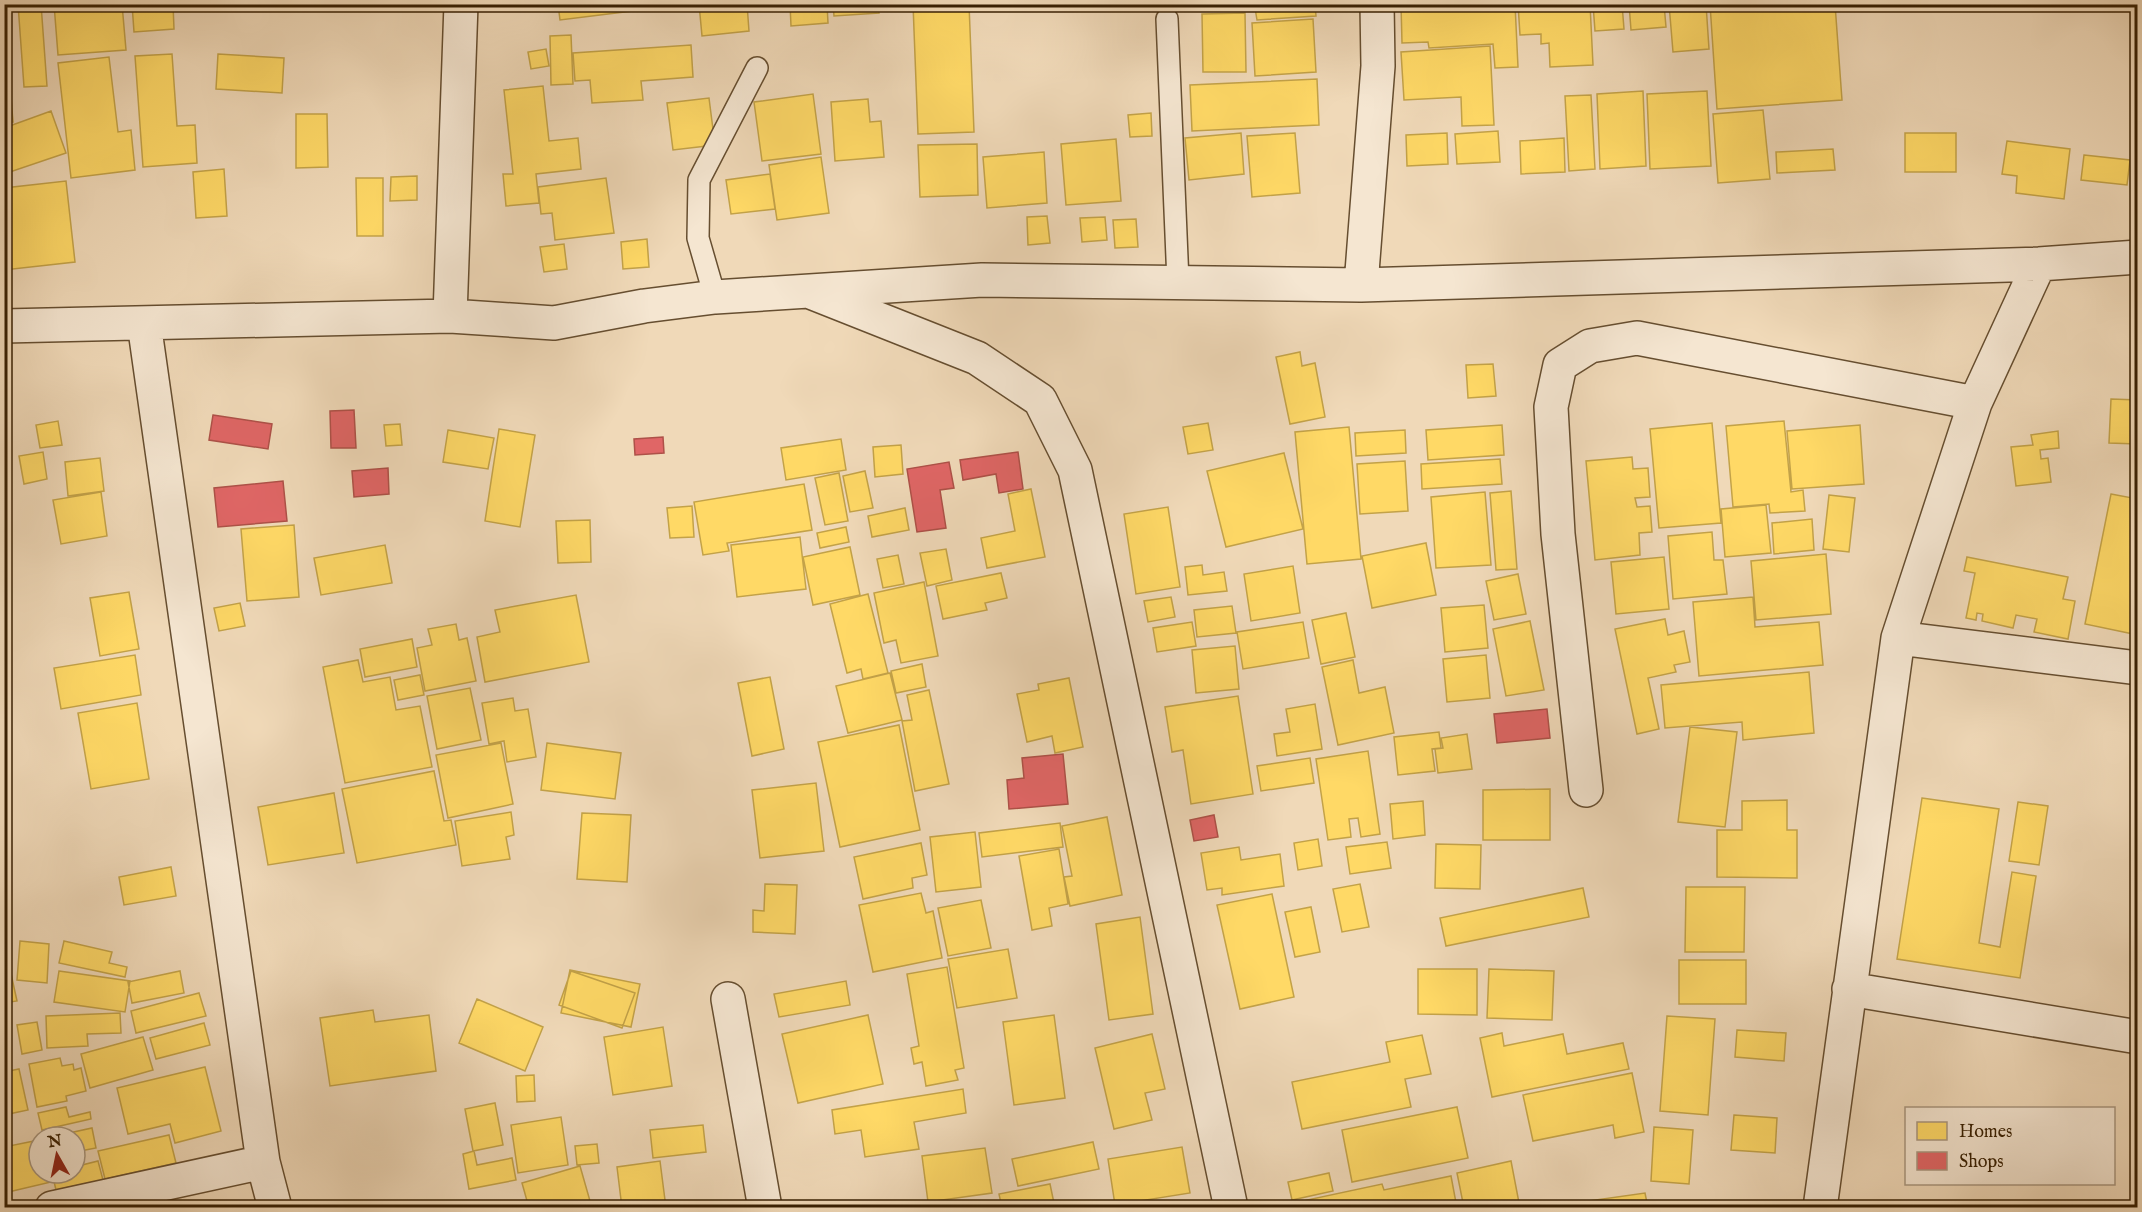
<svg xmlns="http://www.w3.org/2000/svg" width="2142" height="1212" font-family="'IM FELL English',serif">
<rect width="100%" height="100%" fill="#f0d9b8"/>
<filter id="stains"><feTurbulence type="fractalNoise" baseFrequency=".00333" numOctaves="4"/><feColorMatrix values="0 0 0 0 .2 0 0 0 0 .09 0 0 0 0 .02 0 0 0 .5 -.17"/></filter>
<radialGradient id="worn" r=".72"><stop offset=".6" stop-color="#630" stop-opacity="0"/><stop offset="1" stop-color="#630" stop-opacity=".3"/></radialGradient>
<!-- homes -->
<path fill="#ffd966" stroke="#c3a248" stroke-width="1.5" d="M 18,4 L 41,4 L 47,86 L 24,87 Z
M 54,4 L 122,4 L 126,50 L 58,55 Z
M 132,4 L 173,4 L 174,29 L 134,32 Z
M 558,4 L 639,4 L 640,10 L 560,20 Z
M 699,4 L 747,4 L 749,31 L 702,36 Z
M 750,4 L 780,4 L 750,7 Z
M 790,4 L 827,4 L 828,23 L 791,26 Z
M 833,4 L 878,4 L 879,13 L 834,16 Z
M 913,4 L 969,4 L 974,132 L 918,134 Z
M 1241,4 L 1315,4 L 1316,16 L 1257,20 L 1255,8 L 1241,8 Z
M 1401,4 L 1515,4 L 1518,67 L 1495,68 L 1493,44 L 1429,48 L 1428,42 L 1402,43 Z
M 1518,4 L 1590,4 L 1593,65 L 1550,67 L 1549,43 L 1541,44 L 1541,34 L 1520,35 Z
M 1593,4 L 1622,4 L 1624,29 L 1595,31 Z
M 1629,4 L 1664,4 L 1666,27 L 1631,30 Z
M 1669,4 L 1706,4 L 1709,49 L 1673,52 Z
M 1710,4 L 1835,4 L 1842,100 L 1717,109 Z
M 4,10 L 13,122 L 4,123 Z
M 1245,13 L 1246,72 L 1203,72 L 1202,14 Z
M 1313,19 L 1316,72 L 1255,76 L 1252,23 Z
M 571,35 L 573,84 L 551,85 L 550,36 Z
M 691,45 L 693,77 L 641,81 L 643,100 L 592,103 L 590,80 L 575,81 L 573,53 Z
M 1490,46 L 1494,125 L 1462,126 L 1461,97 L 1404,100 L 1401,52 Z
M 546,49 L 549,66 L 531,69 L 528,52 Z
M 172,54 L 177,126 L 195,125 L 197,163 L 143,167 L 135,56 Z
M 218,54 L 284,58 L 282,93 L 216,89 Z
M 109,57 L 118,132 L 131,130 L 135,170 L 71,178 L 58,63 Z
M 1317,79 L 1319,125 L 1192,131 L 1190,85 Z
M 543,86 L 549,141 L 578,138 L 581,169 L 536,174 L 539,203 L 506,206 L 503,174 L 513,174 L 504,90 Z
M 1643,91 L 1646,166 L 1600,169 L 1597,94 Z
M 1707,91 L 1711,166 L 1650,169 L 1647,94 Z
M 813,94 L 821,154 L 762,161 L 754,102 Z
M 1591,95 L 1595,169 L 1569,171 L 1565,96 Z
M 709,98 L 715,145 L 673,150 L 667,103 Z
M 868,99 L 870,122 L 881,121 L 884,157 L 835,161 L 831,102 Z
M 1763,110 L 1770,179 L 1718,183 L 1713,114 Z
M 51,111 L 66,153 L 4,174 L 4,128 Z
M 1151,113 L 1152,136 L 1130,137 L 1128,115 Z
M 296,114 L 327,114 L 328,167 L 296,168 Z
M 1498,131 L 1500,162 L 1457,164 L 1455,134 Z
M 1241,133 L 1244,174 L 1189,180 L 1185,138 Z
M 1295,133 L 1300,193 L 1252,197 L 1247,136 Z
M 1447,133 L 1448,164 L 1407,166 L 1406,135 Z
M 1905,133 L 1956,133 L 1956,172 L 1905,172 Z
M 1564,138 L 1565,172 L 1521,174 L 1520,141 Z
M 1116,139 L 1121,201 L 1066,205 L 1061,144 Z
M 2007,141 L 2070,149 L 2064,199 L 2016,193 L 2017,176 L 2002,174 Z
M 977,144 L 978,195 L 920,197 L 918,145 Z
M 1833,149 L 1835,170 L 1777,173 L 1776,152 Z
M 1044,152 L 1047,203 L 987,208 L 983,157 Z
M 2084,155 L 2130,160 L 2127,185 L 2081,180 Z
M 821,157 L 829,213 L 777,220 L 769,165 Z
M 224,169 L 227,216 L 196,218 L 193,172 Z
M 770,174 L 775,209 L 731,214 L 726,180 Z
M 417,176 L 417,200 L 390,201 L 391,177 Z
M 356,178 L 383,178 L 383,236 L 357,236 Z
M 606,178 L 614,233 L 555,240 L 552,213 L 541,214 L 538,187 Z
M 66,181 L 75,262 L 4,270 L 4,188 Z
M 1047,216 L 1050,243 L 1028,245 L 1027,217 Z
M 1105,217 L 1107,240 L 1082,242 L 1080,218 Z
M 1136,219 L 1138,247 L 1115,248 L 1113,220 Z
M 647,239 L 649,267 L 623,269 L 621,242 Z
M 564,244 L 567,269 L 544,272 L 540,247 Z
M 1300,352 L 1302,366 L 1315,363 L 1325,417 L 1290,424 L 1276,357 Z
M 1493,364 L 1496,396 L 1468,398 L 1466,365 Z
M 2111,399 L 2138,400 L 2137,444 L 2109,443 Z
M 58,421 L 62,445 L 40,448 L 36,425 Z
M 1784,421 L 1791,492 L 1803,490 L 1805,511 L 1770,513 L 1769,504 L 1733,507 L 1726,426 Z
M 1208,423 L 1213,450 L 1188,454 L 1183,427 Z
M 1712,423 L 1721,523 L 1659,528 L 1650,429 Z
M 400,424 L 402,445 L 386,446 L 384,425 Z
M 1502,425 L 1504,455 L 1428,460 L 1426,430 Z
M 1860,425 L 1864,484 L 1792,489 L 1787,431 Z
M 1349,427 L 1361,559 L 1307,564 L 1295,432 Z
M 499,429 L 535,435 L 520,527 L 485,521 Z
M 448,430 L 494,438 L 488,469 L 443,462 Z
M 1405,430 L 1406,453 L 1356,456 L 1355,433 Z
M 2058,431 L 2059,448 L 2040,450 L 2041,459 L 2048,458 L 2051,482 L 2016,486 L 2011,447 L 2033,445 L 2031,435 Z
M 841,439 L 846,470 L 786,480 L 781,448 Z
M 901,445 L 903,474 L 875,477 L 873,447 Z
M 43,452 L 47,479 L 24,484 L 19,456 Z
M 1284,453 L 1303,529 L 1226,547 L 1207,471 Z
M 1632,457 L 1633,469 L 1648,468 L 1650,497 L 1635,498 L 1637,507 L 1650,506 L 1652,532 L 1639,533 L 1640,555 L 1595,560 L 1586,461 Z
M 100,458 L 104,491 L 68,496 L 65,462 Z
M 1500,459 L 1502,484 L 1422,489 L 1421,464 Z
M 1405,461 L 1408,511 L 1360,514 L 1357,464 Z
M 865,471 L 873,508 L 850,512 L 843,476 Z
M 839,473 L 848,521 L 825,525 L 815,478 Z
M 804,484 L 812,530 L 727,543 L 729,551 L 703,555 L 694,502 Z
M 1031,489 L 1045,557 L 987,568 L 981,538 L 1015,531 L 1008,494 Z
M 1511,491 L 1517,569 L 1496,570 L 1490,493 Z
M 101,492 L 107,536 L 61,544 L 53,500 Z
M 1485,492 L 1491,565 L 1436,568 L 1431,497 Z
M 2111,494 L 2138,499 L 2138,635 L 2085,624 Z
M 1829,495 L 1855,498 L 1849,552 L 1823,549 Z
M 1766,505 L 1771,553 L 1725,557 L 1721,509 Z
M 692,506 L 694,537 L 670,538 L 667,508 Z
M 1168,507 L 1180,587 L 1136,594 L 1124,514 Z
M 905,508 L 909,530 L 872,537 L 868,516 Z
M 1812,519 L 1814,550 L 1774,554 L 1772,523 Z
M 590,520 L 591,562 L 558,563 L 556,521 Z
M 294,525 L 299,597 L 247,601 L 241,529 Z
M 846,527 L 849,542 L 820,548 L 817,533 Z
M 1712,532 L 1714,560 L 1723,560 L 1727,594 L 1673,599 L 1668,536 Z
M 800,537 L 806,589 L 737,597 L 731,545 Z
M 1426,543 L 1436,595 L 1372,608 L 1362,556 Z
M 385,545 L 392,583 L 321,595 L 314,558 Z
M 850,547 L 860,595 L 813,605 L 803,557 Z
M 946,549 L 952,580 L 927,586 L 920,553 Z
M 1826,554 L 1831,614 L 1756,620 L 1751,561 Z
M 898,555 L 904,584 L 883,588 L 877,559 Z
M 1664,557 L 1669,609 L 1616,614 L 1611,562 Z
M 1967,557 L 2068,577 L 2063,599 L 2075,601 L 2068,639 L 2034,632 L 2037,619 L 2016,615 L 2013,628 L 1982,621 L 1983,614 L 1977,613 L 1976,620 L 1966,618 L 1975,573 L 1964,571 Z
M 1202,565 L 1203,575 L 1224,572 L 1227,591 L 1188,595 L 1185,567 Z
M 1293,566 L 1300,613 L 1251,621 L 1244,574 Z
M 1001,573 L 1007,598 L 985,603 L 987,610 L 943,619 L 936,586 Z
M 1518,574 L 1526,614 L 1494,620 L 1486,581 Z
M 924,582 L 938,656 L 901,663 L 896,640 L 884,643 L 874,593 Z
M 129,592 L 139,649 L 100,656 L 90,598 Z
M 868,594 L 888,673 L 863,679 L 861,669 L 847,673 L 830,604 Z
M 576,595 L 589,662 L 485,682 L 477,637 L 500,632 L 495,610 Z
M 1171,597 L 1175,617 L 1148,622 L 1144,601 Z
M 1753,597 L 1755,627 L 1819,622 L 1823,665 L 1699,676 L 1693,602 Z
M 240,603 L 245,626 L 219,631 L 214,608 Z
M 1484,605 L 1488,648 L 1445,652 L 1441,608 Z
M 1232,606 L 1236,633 L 1197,637 L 1194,610 Z
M 1346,613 L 1355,657 L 1321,664 L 1312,620 Z
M 1665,619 L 1668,635 L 1684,631 L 1690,662 L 1674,665 L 1676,672 L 1648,678 L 1659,729 L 1637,734 L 1615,629 Z
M 1530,621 L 1544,690 L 1506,696 L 1493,629 Z
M 1192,622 L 1196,646 L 1157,652 L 1153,628 Z
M 1303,622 L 1309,658 L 1243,669 L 1237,632 Z
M 456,624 L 459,640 L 467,638 L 476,681 L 425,691 L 417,648 L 432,645 L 428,629 Z
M 412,639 L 417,667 L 365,677 L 360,649 Z
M 1235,646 L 1239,689 L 1196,693 L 1192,650 Z
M 135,655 L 141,695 L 61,709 L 54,668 Z
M 1486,655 L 1490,698 L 1447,702 L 1443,659 Z
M 358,660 L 363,682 L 390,677 L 396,710 L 420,706 L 432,767 L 345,783 L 323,667 Z
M 1353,660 L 1359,693 L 1385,687 L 1394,733 L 1338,745 L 1322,667 Z
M 922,664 L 926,687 L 896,693 L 891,671 Z
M 1809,672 L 1814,733 L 1743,740 L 1742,722 L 1665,728 L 1661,685 Z
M 890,673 L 902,720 L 848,733 L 836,686 Z
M 420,675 L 424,695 L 398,700 L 394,680 Z
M 770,677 L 784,749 L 752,756 L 738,683 Z
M 1069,678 L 1083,747 L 1055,753 L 1052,736 L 1027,742 L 1017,694 L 1039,690 L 1038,684 Z
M 470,688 L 481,740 L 437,749 L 427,696 Z
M 929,690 L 949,784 L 915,791 L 902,721 L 912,720 L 907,695 Z
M 1238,696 L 1253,794 L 1191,804 L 1183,750 L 1172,752 L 1165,707 Z
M 513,698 L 515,711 L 528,709 L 536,757 L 507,762 L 504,741 L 489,744 L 482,703 Z
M 137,703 L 149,779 L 91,789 L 78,713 Z
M 1315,704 L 1322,749 L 1277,756 L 1274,734 L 1290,732 L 1286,709 Z
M 899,725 L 920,830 L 840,847 L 818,742 Z
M 1690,727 L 1737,732 L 1725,827 L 1678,822 Z
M 1439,732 L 1441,748 L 1432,749 L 1435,771 L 1398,775 L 1394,737 Z
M 1467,734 L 1472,769 L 1438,773 L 1435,749 L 1443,748 L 1441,738 Z
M 501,743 L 513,804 L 448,818 L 436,755 Z
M 547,743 L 621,753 L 615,799 L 541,790 Z
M 1368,751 L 1380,834 L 1361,837 L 1358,818 L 1349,819 L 1351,837 L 1328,840 L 1316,759 Z
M 1310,758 L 1314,783 L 1261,791 L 1257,766 Z
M 434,771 L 444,821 L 451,820 L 456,845 L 357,863 L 342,789 Z
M 816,783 L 824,851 L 760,858 L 752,790 Z
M 1550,789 L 1550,840 L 1483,840 L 1483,790 Z
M 334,793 L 344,853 L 268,865 L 258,807 Z
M 1922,798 L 1999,809 L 1979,943 L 2000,947 L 2012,872 L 2036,876 L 2020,978 L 1897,959 Z
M 1787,800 L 1787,830 L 1797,830 L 1797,878 L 1717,877 L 1717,830 L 1742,830 L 1742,801 Z
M 1423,801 L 1425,835 L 1393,839 L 1390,804 Z
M 2018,802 L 2048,806 L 2039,865 L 2009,861 Z
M 511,812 L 514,835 L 506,837 L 510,859 L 462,866 L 455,821 Z
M 582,813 L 631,815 L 627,882 L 577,879 Z
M 1107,817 L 1122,895 L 1070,906 L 1064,877 L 1072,876 L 1062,826 Z
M 1060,823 L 1063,847 L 982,857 L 979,833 Z
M 975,832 L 981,887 L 936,892 L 930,837 Z
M 1318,839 L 1322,866 L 1298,870 L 1294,843 Z
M 1387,842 L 1391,868 L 1350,874 L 1346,847 Z
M 921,843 L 927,875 L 912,878 L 913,888 L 863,899 L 854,857 Z
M 1436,844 L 1481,845 L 1480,889 L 1435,888 Z
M 1239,847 L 1241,860 L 1280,854 L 1284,886 L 1222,895 L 1222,888 L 1207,890 L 1201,853 Z
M 1059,849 L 1068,904 L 1049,908 L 1052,926 L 1032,930 L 1019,856 Z
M 171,867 L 176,896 L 124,905 L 119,877 Z
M 765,884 L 797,885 L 795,934 L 753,932 L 753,910 L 764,911 Z
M 1360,884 L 1369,927 L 1342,932 L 1333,889 Z
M 1686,887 L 1745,887 L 1744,952 L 1685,952 Z
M 1583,888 L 1589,917 L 1446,946 L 1440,918 Z
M 921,893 L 926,913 L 933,911 L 942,958 L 873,972 L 859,905 Z
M 1272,894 L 1294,997 L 1240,1009 L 1217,905 Z
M 981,900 L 991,948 L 948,956 L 938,908 Z
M 1311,907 L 1320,952 L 1295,957 L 1285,912 Z
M 1140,917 L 1153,1014 L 1109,1020 L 1096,924 Z
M 20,941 L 49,944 L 47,983 L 17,980 Z
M 64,941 L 112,952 L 109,963 L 127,967 L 125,977 L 59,963 Z
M 4,942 L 17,1001 L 4,1003 Z
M 1008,949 L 1017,998 L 957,1008 L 948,959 Z
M 1679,960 L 1746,960 L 1746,1004 L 1679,1004 Z
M 947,967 L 964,1068 L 955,1070 L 958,1080 L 926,1086 L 922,1062 L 914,1064 L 911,1048 L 919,1046 L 907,974 Z
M 1418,969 L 1477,969 L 1477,1015 L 1418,1014 Z
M 1489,969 L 1554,971 L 1552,1020 L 1487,1018 Z
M 570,970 L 640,984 L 631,1027 L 561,1013 Z
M 59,971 L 130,981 L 125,1012 L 54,1002 Z
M 180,971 L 184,993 L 132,1003 L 128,982 Z
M 571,971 L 635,993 L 622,1028 L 559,1005 Z
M 846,981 L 850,1005 L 779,1017 L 774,994 Z
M 199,993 L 206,1016 L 136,1033 L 131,1011 Z
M 477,999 L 543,1027 L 525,1071 L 459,1043 Z
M 373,1010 L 375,1022 L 429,1015 L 436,1071 L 330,1086 L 320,1018 Z
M 120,1013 L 121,1033 L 87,1034 L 88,1046 L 47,1048 L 46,1016 Z
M 868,1015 L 883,1084 L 798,1103 L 782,1034 Z
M 1054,1015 L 1065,1098 L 1014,1105 L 1003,1022 Z
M 1667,1016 L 1715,1019 L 1708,1115 L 1660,1111 Z
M 37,1022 L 42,1050 L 22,1054 L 17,1025 Z
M 204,1023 L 210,1045 L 156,1059 L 150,1038 Z
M 663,1027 L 672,1086 L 613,1095 L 604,1037 Z
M 1737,1030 L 1786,1033 L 1784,1061 L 1735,1057 Z
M 1502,1033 L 1504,1046 L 1563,1034 L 1567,1054 L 1623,1043 L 1629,1069 L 1492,1097 L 1480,1038 Z
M 1152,1034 L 1165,1089 L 1145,1093 L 1152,1120 L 1114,1129 L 1095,1048 Z
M 1422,1035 L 1431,1074 L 1405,1079 L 1411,1107 L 1302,1129 L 1292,1082 L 1390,1062 L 1386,1042 Z
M 143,1037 L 153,1070 L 90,1088 L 81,1054 Z
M 60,1058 L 62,1066 L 73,1064 L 74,1070 L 81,1068 L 86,1091 L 66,1096 L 67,1101 L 37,1107 L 29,1064 Z
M 205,1067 L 221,1131 L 175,1143 L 170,1124 L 128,1134 L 117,1088 Z
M 19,1069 L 28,1110 L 4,1115 L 4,1072 Z
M 1632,1073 L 1644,1132 L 1615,1138 L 1613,1125 L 1533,1141 L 1523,1095 Z
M 534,1075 L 535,1101 L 517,1102 L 516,1076 Z
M 963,1089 L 966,1113 L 914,1122 L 919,1149 L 865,1157 L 861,1130 L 835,1134 L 832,1110 Z
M 495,1103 L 503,1145 L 473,1151 L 465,1109 Z
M 66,1107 L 69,1117 L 90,1112 L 91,1119 L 42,1130 L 38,1113 Z
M 1457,1107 L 1468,1158 L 1352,1182 L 1342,1130 Z
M 1734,1115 L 1777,1118 L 1775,1153 L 1731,1150 Z
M 561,1117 L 568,1165 L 518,1173 L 511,1125 Z
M 703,1125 L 706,1152 L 653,1158 L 650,1130 Z
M 1654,1127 L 1693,1130 L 1689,1184 L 1651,1181 Z
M 92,1128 L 96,1148 L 75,1152 L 75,1137 L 51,1137 Z
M 169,1135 L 176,1163 L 105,1179 L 98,1151 Z
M 39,1140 L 39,1173 L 49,1173 L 51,1182 L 4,1193 L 4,1147 Z
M 1093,1142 L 1099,1169 L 1018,1186 L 1012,1159 Z
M 597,1144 L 599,1163 L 577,1165 L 575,1146 Z
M 1182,1147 L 1190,1193 L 1115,1205 L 1108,1159 Z
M 985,1148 L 992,1193 L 928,1202 L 922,1156 Z
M 474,1151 L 477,1165 L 512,1158 L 516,1180 L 469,1189 L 463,1154 Z
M 75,1157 L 78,1166 L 98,1161 L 103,1180 L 56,1190 L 52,1173 L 75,1173 Z
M 660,1161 L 666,1208 L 622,1208 L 617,1167 Z
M 1511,1161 L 1520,1208 L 1464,1208 L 1457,1173 Z
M 580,1166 L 590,1201 L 566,1208 L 529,1208 L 522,1183 Z
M 1329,1173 L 1333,1191 L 1292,1200 L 1288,1182 Z
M 1451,1176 L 1457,1208 L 1294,1208 L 1293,1203 L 1382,1184 L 1384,1190 Z
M 1050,1184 L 1055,1208 L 1002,1208 L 999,1194 Z
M 1645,1193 L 1648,1208 L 1539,1208 Z
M 1199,1204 L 1200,1208 L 1175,1208 Z"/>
<!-- shops -->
<path fill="#e06666" stroke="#ae5148" stroke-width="1.5" d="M 354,410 L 356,448 L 331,448 L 330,411 Z
M 213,415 L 272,424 L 268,449 L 209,440 Z
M 663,437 L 664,453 L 635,455 L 634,439 Z
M 1018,452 L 1023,489 L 999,493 L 996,474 L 963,480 L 960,460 Z
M 949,462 L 954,488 L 940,490 L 946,528 L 917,532 L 907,469 Z
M 388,468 L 389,494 L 354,497 L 352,471 Z
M 283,481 L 287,521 L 218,527 L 214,488 Z
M 1547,709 L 1550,738 L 1497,743 L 1494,714 Z
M 1063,754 L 1068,804 L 1009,809 L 1007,780 L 1024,778 L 1022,758 Z
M 1214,815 L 1218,837 L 1194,841 L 1190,820 Z"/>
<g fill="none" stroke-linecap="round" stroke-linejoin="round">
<defs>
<path id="service" d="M 1167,19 L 1178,282
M 715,297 L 698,238 L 699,180 L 757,68"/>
<path id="minor" d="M 1361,285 L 1378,66 L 1377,4
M 813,293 L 977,358 L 1040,400 L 1075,470 L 1231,1208
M 450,316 L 461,4
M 144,323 L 263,1162 L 275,1208
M 4,326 L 450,316 L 554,323 L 644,306 L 715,297 L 982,280 L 1361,285 L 2039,264 L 2138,257
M 1898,638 L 2138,668
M 1586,790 L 1558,534 L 1551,407 L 1560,365 L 1590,346 L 1637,338 L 1975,403
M 1849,989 L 2138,1037
M 728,999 L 765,1208
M 52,1208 L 263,1162
M 1820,1208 L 1898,638 L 1975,403 L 2039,264"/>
</defs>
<!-- service casing -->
<use href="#service" stroke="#664e30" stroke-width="24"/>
<!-- minor casing -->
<use href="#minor" stroke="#664e30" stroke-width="36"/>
<!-- service -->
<use href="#service" stroke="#f5e6d1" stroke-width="21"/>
<!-- minor -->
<use href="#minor" stroke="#f5e6d1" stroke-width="33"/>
</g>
<!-- margin -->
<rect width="2142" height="1212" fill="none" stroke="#f0d9b8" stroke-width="24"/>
<rect x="6" y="6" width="2130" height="1200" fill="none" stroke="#382003" stroke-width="3"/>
<rect x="12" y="12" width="2118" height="1188" fill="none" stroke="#382003" stroke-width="1.5"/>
<!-- legend -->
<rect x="1905" y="1107" width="210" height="78" fill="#f5e6d1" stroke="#a9977f" stroke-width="1.5"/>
<rect x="1917" y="1122" width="30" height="18" fill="#ffd966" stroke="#a9977f" stroke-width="1.5"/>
<text x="1959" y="1137" font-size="18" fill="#382003">Homes</text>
<rect x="1917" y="1152" width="30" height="18" fill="#e06666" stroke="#a9977f" stroke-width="1.5"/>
<text x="1959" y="1167" font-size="18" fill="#382003">Shops</text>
<!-- north arrow -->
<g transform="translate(57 1155) rotate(351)"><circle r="28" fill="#f5e6d1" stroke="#a9977f" stroke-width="1.5"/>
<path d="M0-4.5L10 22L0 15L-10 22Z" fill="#8f2418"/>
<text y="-9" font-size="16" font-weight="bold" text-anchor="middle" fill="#382003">N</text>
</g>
<rect width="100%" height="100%" filter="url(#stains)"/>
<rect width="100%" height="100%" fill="url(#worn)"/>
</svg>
